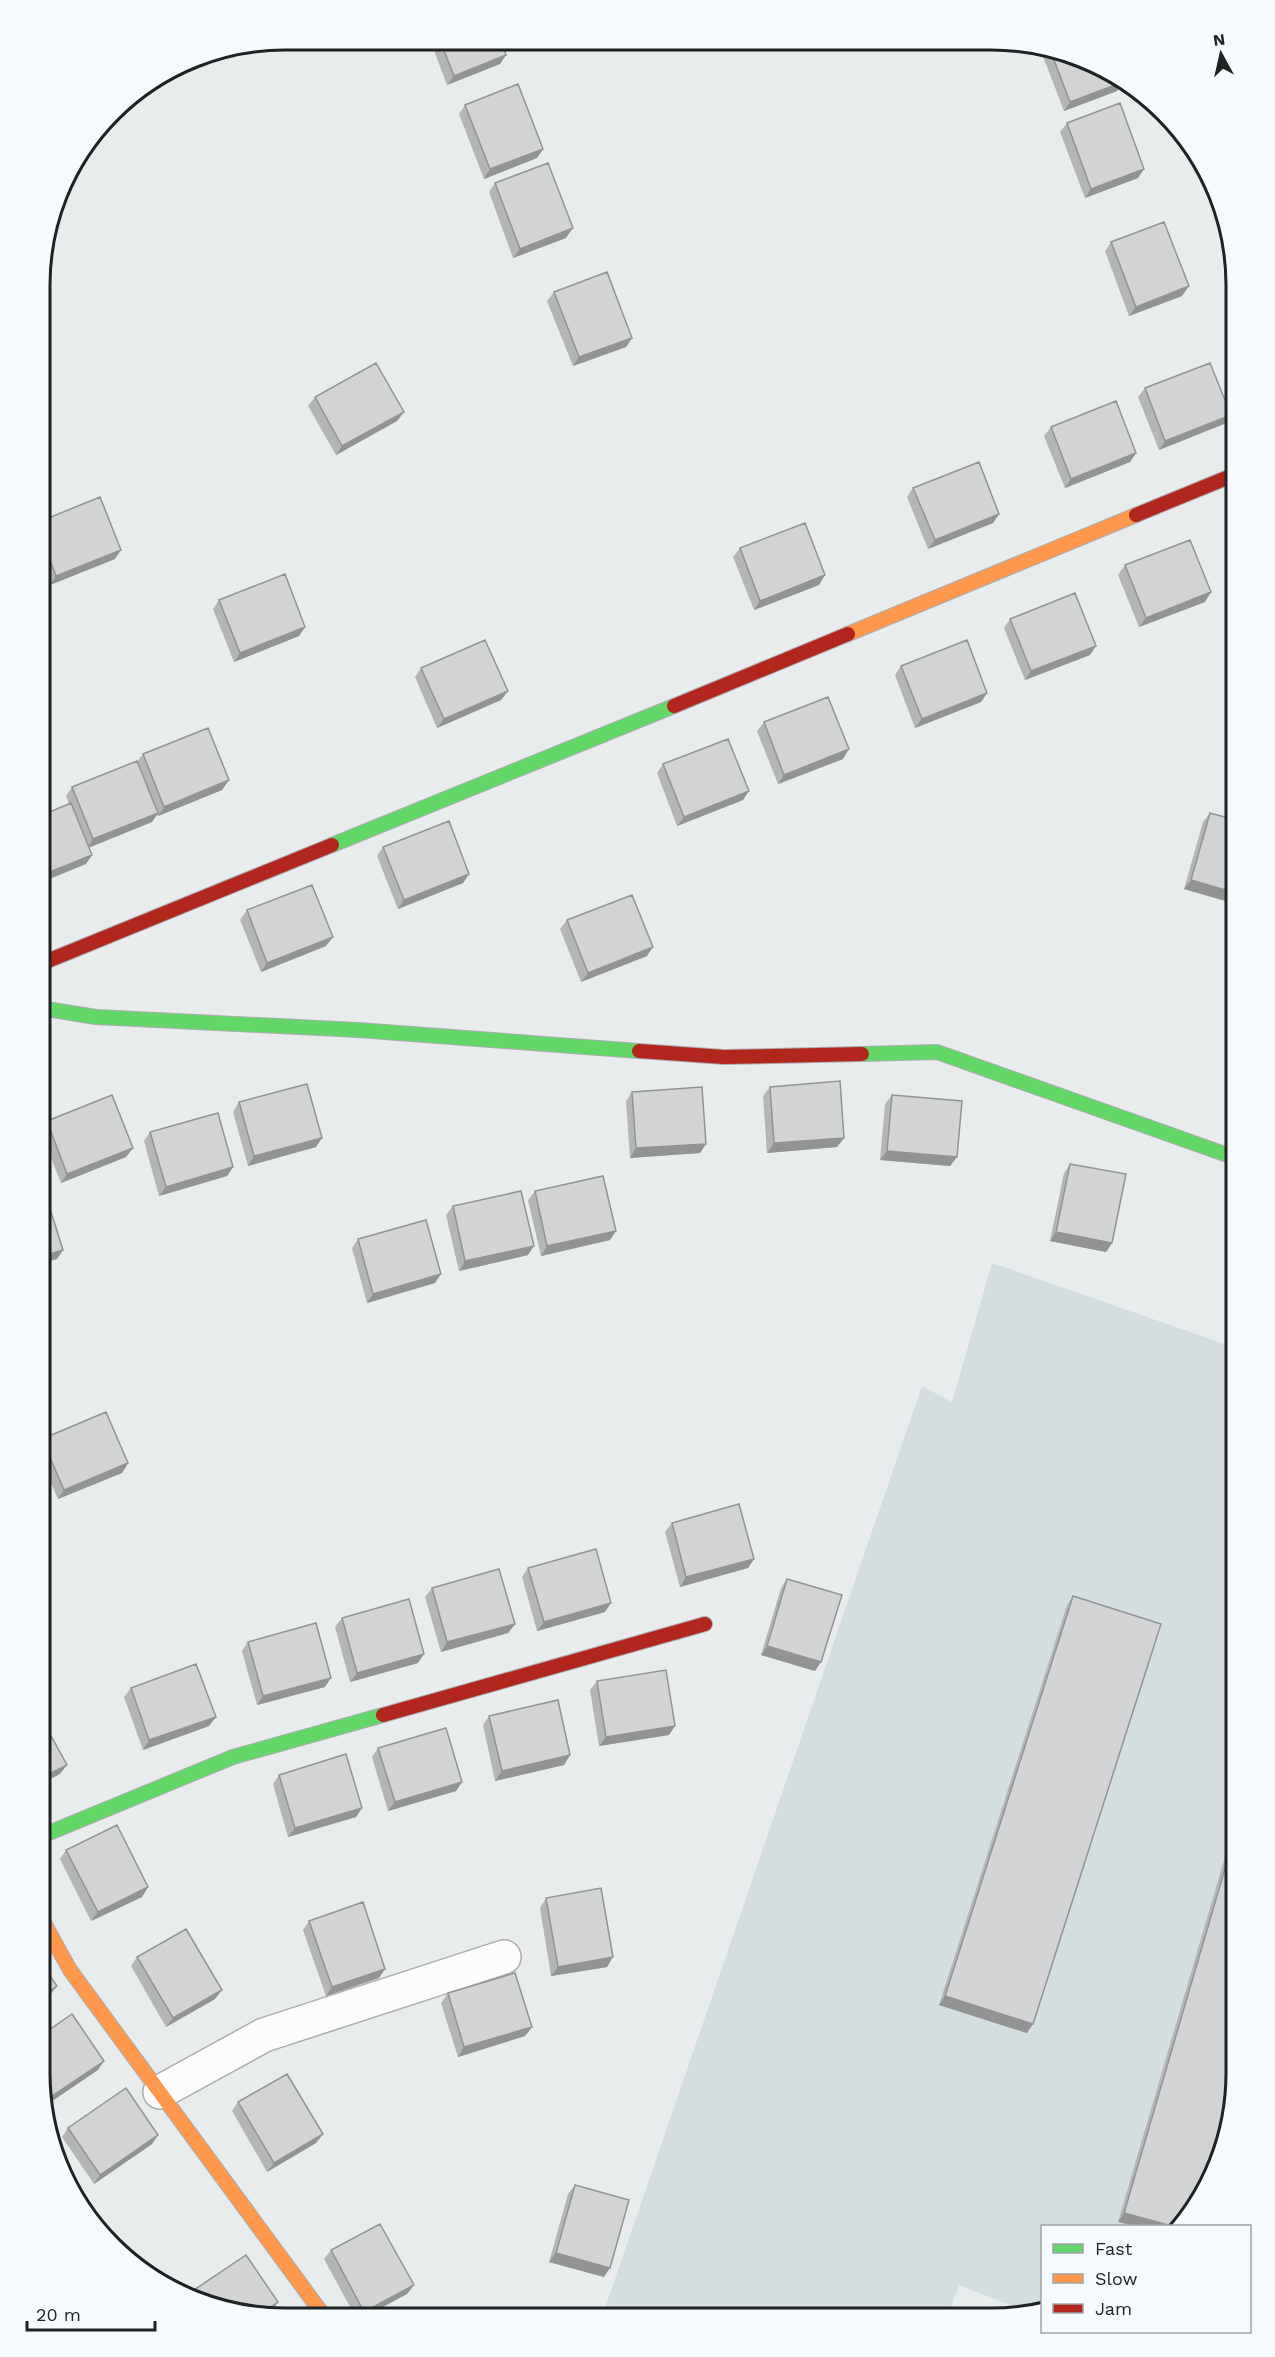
<svg xmlns="http://www.w3.org/2000/svg" width="1275" height="2357" font-family="'Work Sans',sans-serif">
<rect width="100%" height="100%" fill="#e9eced"/>
<!-- built -->
<path fill="#d4dde0" d="M 992,1263 L 1236,1348 L 1235,2089 L 1181,2226 L 1042,2226 L 1042,2309 L 1028,2312 L 959,2285 L 947,2318 L 602,2317 L 922,1386 L 952,1402 Z"/>
<g fill="none" stroke-linecap="round" stroke-linejoin="round">
<defs>
<path id="street" d="M 160,2092 L 264,2035 L 504,1957"/>
<path id="fast" d="M 332,845 L 674,706
M 40,1008 L 96,1017 L 358,1030 L 639,1051
M 862,1054 L 937,1052 L 1236,1158
M 39,1837 L 233,1757 L 383,1715"/>
<path id="slow" d="M 848,634 L 1136,515
M 39,1914 L 70,1970 L 324,2316"/>
<path id="jam" d="M 1136,515 L 1236,474
M 674,706 L 848,634
M 40,964 L 332,845
M 639,1051 L 724,1057 L 862,1054
M 383,1715 L 705,1624"/>
</defs>
<!-- street casing -->
<use href="#street" stroke="#abadae" stroke-width="36"/>
<!-- fast casing -->
<use href="#fast" stroke="#abadae" stroke-width="16"/>
<!-- slow casing -->
<use href="#slow" stroke="#abadae" stroke-width="16"/>
<!-- jam casing -->
<use href="#jam" stroke="#abadae" stroke-width="16"/>
<!-- street -->
<use href="#street" stroke="#fcfcfc" stroke-width="33"/>
<!-- fast -->
<use href="#fast" stroke="#63d668" stroke-width="14"/>
<!-- slow -->
<use href="#slow" stroke="#ff974d" stroke-width="14"/>
<!-- jam -->
<use href="#jam" stroke="#b3261e" stroke-width="14"/>
</g>
<!-- wall -->
<path fill="#b4b5b6" d="M 430,40 L 501,40 L 506,55 L 500,64 L 447,85 Z
M 1040,44 L 1099,64 L 1117,91 L 1064,111 L 1039,46 Z
M 465,105 L 543,149 L 537,158 L 484,179 L 459,114 Z
M 1067,123 L 1138,178 L 1085,198 L 1060,132 Z
M 495,183 L 566,238 L 513,258 L 489,192 Z
M 1111,242 L 1182,296 L 1129,316 L 1105,251 Z
M 554,292 L 632,338 L 626,347 L 573,366 L 547,301 Z
M 1145,388 L 1231,415 L 1224,424 L 1159,450 L 1138,397 Z
M 315,397 L 404,412 L 397,421 L 336,455 L 308,406 Z
M 1051,427 L 1136,453 L 1130,462 L 1065,488 L 1044,436 Z
M 913,488 L 999,514 L 993,523 L 928,549 L 907,497 Z
M 41,521 L 115,559 L 50,585 L 41,562 Z
M 1236,522 L 1236,551 L 1228,532 Z
M 740,548 L 819,585 L 754,610 L 733,557 Z
M 1125,565 L 1205,602 L 1139,627 L 1118,575 Z
M 219,600 L 305,627 L 299,636 L 234,662 L 213,609 Z
M 1010,619 L 1090,655 L 1025,680 L 1004,628 Z
M 901,666 L 987,693 L 981,702 L 915,728 L 895,675 Z
M 421,668 L 508,691 L 501,700 L 437,728 L 415,677 Z
M 764,722 L 843,759 L 778,784 L 757,731 Z
M 143,754 L 229,780 L 222,790 L 158,816 L 157,815 L 152,822 L 89,848 L 86,864 L 69,804 L 66,796 L 72,787 L 137,762 Z
M 663,764 L 743,800 L 677,826 L 657,773 Z
M 1210,813 L 1236,820 L 1236,904 L 1184,889 L 1203,822 Z
M 383,847 L 469,874 L 463,883 L 398,909 L 377,856 Z
M 247,910 L 326,946 L 261,972 L 240,920 Z
M 567,920 L 647,956 L 581,982 L 560,929 Z
M 770,1087 L 844,1138 L 837,1147 L 767,1153 L 763,1096 Z
M 632,1092 L 706,1144 L 700,1153 L 630,1158 L 626,1101 Z
M 892,1095 L 957,1157 L 950,1166 L 880,1160 L 885,1104 Z
M 239,1102 L 316,1147 L 248,1166 L 233,1112 Z
M 47,1121 L 133,1148 L 126,1157 L 61,1183 L 40,1130 Z
M 150,1132 L 233,1167 L 227,1176 L 159,1196 L 144,1141 Z
M 1070,1164 L 1112,1243 L 1106,1252 L 1050,1241 L 1064,1173 Z
M 535,1191 L 610,1240 L 541,1256 L 528,1200 Z
M 453,1206 L 528,1255 L 459,1271 L 446,1215 Z
M 358,1239 L 435,1283 L 367,1303 L 352,1248 Z
M 42,1439 L 128,1463 L 122,1473 L 58,1499 L 40,1458 L 40,1441 Z
M 672,1523 L 754,1559 L 748,1568 L 680,1587 L 665,1532 Z
M 528,1568 L 605,1612 L 537,1631 L 522,1577 Z
M 787,1579 L 815,1671 L 761,1655 L 781,1588 Z
M 432,1588 L 515,1624 L 508,1633 L 441,1652 L 425,1597 Z
M 1073,1596 L 1027,2033 L 939,2005 L 1067,1605 Z
M 342,1618 L 418,1663 L 350,1682 L 335,1627 Z
M 248,1642 L 325,1687 L 257,1705 L 242,1651 Z
M 597,1681 L 675,1726 L 669,1735 L 599,1746 L 590,1690 Z
M 131,1688 L 209,1726 L 143,1750 L 124,1697 Z
M 489,1716 L 570,1755 L 564,1765 L 495,1781 L 483,1725 Z
M 378,1748 L 462,1782 L 456,1791 L 388,1811 L 372,1757 Z
M 279,1775 L 362,1808 L 356,1817 L 288,1837 L 273,1784 Z
M 1236,1819 L 1235,2089 L 1118,2222 Z
M 66,1850 L 148,1887 L 142,1897 L 91,1921 L 60,1859 Z
M 546,1898 L 607,1967 L 551,1976 L 540,1908 Z
M 309,1921 L 379,1978 L 326,1996 L 303,1930 Z
M 137,1957 L 215,1999 L 166,2027 L 131,1966 Z
M 448,1993 L 532,2027 L 525,2036 L 458,2057 L 441,2003 Z
M 238,2102 L 323,2134 L 316,2143 L 267,2172 L 232,2111 Z
M 68,2128 L 158,2135 L 152,2144 L 94,2184 L 62,2137 Z
M 575,2185 L 604,2277 L 549,2262 L 568,2194 Z
M 331,2250 L 414,2285 L 407,2294 L 366,2316 L 355,2316 L 324,2259 Z"/>
<!-- shaded-wall -->
<path fill="#929494" d="M 506,55 L 500,64 L 447,85 L 454,76 Z
M 1123,82 L 1117,91 L 1064,111 L 1070,102 Z
M 543,149 L 537,158 L 484,179 L 490,169 Z
M 1144,169 L 1138,178 L 1085,198 L 1091,189 Z
M 573,228 L 566,238 L 513,258 L 520,249 Z
M 1189,286 L 1182,296 L 1129,316 L 1136,307 Z
M 632,338 L 626,347 L 573,366 L 579,357 Z
M 404,412 L 397,421 L 336,455 L 342,446 Z
M 1231,415 L 1224,424 L 1159,450 L 1165,441 Z
M 1136,453 L 1130,462 L 1065,488 L 1071,479 Z
M 999,514 L 993,523 L 928,549 L 935,540 Z
M 121,550 L 115,559 L 50,585 L 56,576 Z
M 825,575 L 819,585 L 754,610 L 760,601 Z
M 1211,592 L 1205,602 L 1139,627 L 1146,618 Z
M 305,627 L 299,636 L 234,662 L 240,653 Z
M 1096,646 L 1090,655 L 1025,680 L 1031,671 Z
M 508,691 L 501,700 L 437,728 L 444,719 Z
M 987,693 L 981,702 L 915,728 L 922,719 Z
M 849,749 L 843,759 L 778,784 L 784,775 Z
M 229,780 L 222,790 L 158,816 L 164,807 Z
M 749,791 L 743,800 L 677,826 L 684,817 Z
M 158,813 L 152,822 L 87,848 L 93,839 Z
M 92,855 L 86,864 L 40,883 L 40,876 Z
M 469,874 L 463,883 L 398,909 L 404,900 Z
M 1191,880 L 1236,893 L 1236,904 L 1184,889 Z
M 333,937 L 326,946 L 261,972 L 267,963 Z
M 653,947 L 647,956 L 581,982 L 588,973 Z
M 322,1138 L 316,1147 L 248,1166 L 254,1156 Z
M 844,1138 L 837,1147 L 767,1153 L 774,1143 Z
M 706,1144 L 700,1153 L 630,1158 L 636,1148 Z
M 133,1148 L 126,1157 L 61,1183 L 67,1174 Z
M 887,1151 L 957,1157 L 950,1166 L 880,1160 Z
M 233,1167 L 227,1176 L 159,1196 L 166,1187 Z
M 616,1231 L 610,1240 L 541,1256 L 547,1246 Z
M 1056,1232 L 1112,1243 L 1106,1252 L 1050,1241 Z
M 534,1246 L 528,1255 L 459,1271 L 465,1261 Z
M 63,1250 L 57,1259 L 40,1264 L 40,1257 Z
M 441,1274 L 435,1283 L 367,1303 L 373,1294 Z
M 128,1463 L 122,1473 L 58,1499 L 64,1490 Z
M 754,1559 L 748,1568 L 680,1587 L 686,1577 Z
M 611,1603 L 605,1612 L 537,1631 L 544,1622 Z
M 515,1624 L 508,1633 L 441,1652 L 447,1642 Z
M 767,1646 L 821,1662 L 815,1671 L 761,1655 Z
M 424,1654 L 418,1663 L 350,1682 L 357,1673 Z
M 331,1678 L 325,1687 L 257,1705 L 263,1696 Z
M 216,1717 L 209,1726 L 143,1750 L 149,1740 Z
M 675,1726 L 669,1735 L 599,1746 L 606,1737 Z
M 570,1755 L 564,1765 L 495,1781 L 502,1771 Z
M 67,1765 L 60,1774 L 39,1785 L 39,1779 Z
M 462,1782 L 456,1791 L 388,1811 L 395,1802 Z
M 362,1808 L 356,1817 L 288,1837 L 295,1828 Z
M 148,1887 L 142,1897 L 91,1921 L 98,1912 Z
M 613,1957 L 607,1967 L 551,1976 L 558,1967 Z
M 385,1969 L 379,1978 L 326,1996 L 332,1987 Z
M 57,1986 L 50,1995 L 39,2002 L 39,1998 Z
M 222,1990 L 215,1999 L 166,2027 L 173,2018 Z
M 945,1996 L 1033,2024 L 1027,2033 L 939,2005 Z
M 532,2027 L 525,2036 L 458,2057 L 464,2047 Z
M 104,2061 L 98,2070 L 45,2106 L 44,2103 L 46,2100 Z
M 323,2134 L 316,2143 L 267,2172 L 274,2163 Z
M 158,2135 L 152,2144 L 94,2184 L 100,2175 Z
M 1124,2213 L 1172,2226 L 1134,2226 L 1118,2222 Z
M 556,2253 L 610,2268 L 604,2277 L 549,2262 Z
M 414,2285 L 407,2294 L 366,2316 L 361,2316 L 364,2312 Z
M 278,2302 L 272,2311 L 264,2316 L 257,2316 Z"/>
<!-- building -->
<path fill="#d1d3d4" stroke="#929494" stroke-width="1.5" d="M 440,40 L 501,40 L 506,55 L 454,76 Z
M 1049,47 L 1099,64 L 1123,80 L 1123,82 L 1070,102 Z
M 518,84 L 543,149 L 490,169 L 465,105 Z
M 1120,103 L 1144,169 L 1091,189 L 1067,123 Z
M 548,163 L 573,228 L 520,249 L 495,183 Z
M 1164,222 L 1189,286 L 1136,307 L 1111,242 Z
M 607,272 L 632,338 L 579,357 L 554,292 Z
M 376,363 L 404,412 L 342,446 L 315,397 Z
M 1210,363 L 1231,415 L 1165,441 L 1145,388 Z
M 1116,401 L 1136,453 L 1071,479 L 1051,427 Z
M 979,462 L 999,514 L 935,540 L 913,488 Z
M 100,497 L 121,550 L 56,576 L 41,537 L 41,521 Z
M 805,523 L 825,575 L 760,601 L 740,548 Z
M 1190,540 L 1211,592 L 1146,618 L 1125,565 Z
M 285,574 L 305,627 L 240,653 L 219,600 Z
M 1075,593 L 1096,646 L 1031,671 L 1010,619 Z
M 485,640 L 508,691 L 444,719 L 421,668 Z
M 967,640 L 987,693 L 922,719 L 901,666 Z
M 828,697 L 849,749 L 784,775 L 764,722 Z
M 208,728 L 229,780 L 164,807 L 143,754 Z
M 728,739 L 749,791 L 684,817 L 663,764 Z
M 137,761 L 158,813 L 93,839 L 72,787 Z
M 71,803 L 92,855 L 40,876 L 40,816 Z
M 1210,813 L 1236,820 L 1236,893 L 1191,880 Z
M 449,821 L 469,874 L 404,900 L 383,847 Z
M 312,885 L 333,937 L 267,963 L 247,910 Z
M 632,895 L 653,947 L 588,973 L 567,920 Z
M 840,1081 L 844,1138 L 774,1143 L 770,1087 Z
M 307,1084 L 322,1138 L 254,1156 L 239,1102 Z
M 702,1087 L 706,1144 L 636,1148 L 632,1092 Z
M 112,1095 L 133,1148 L 67,1174 L 47,1121 Z
M 892,1095 L 962,1101 L 957,1157 L 887,1151 Z
M 218,1113 L 233,1167 L 166,1187 L 150,1132 Z
M 1070,1164 L 1126,1174 L 1112,1243 L 1056,1232 Z
M 603,1176 L 616,1231 L 547,1246 L 535,1191 Z
M 521,1191 L 534,1246 L 465,1261 L 453,1206 Z
M 46,1196 L 63,1250 L 40,1257 L 40,1198 Z
M 426,1220 L 441,1274 L 373,1294 L 358,1239 Z
M 106,1412 L 128,1463 L 64,1490 L 42,1439 Z
M 739,1504 L 754,1559 L 686,1577 L 672,1523 Z
M 596,1549 L 611,1603 L 544,1622 L 528,1568 Z
M 499,1569 L 515,1624 L 447,1642 L 432,1588 Z
M 787,1579 L 842,1595 L 821,1662 L 767,1646 Z
M 1073,1596 L 1161,1624 L 1033,2024 L 945,1996 Z
M 409,1599 L 424,1654 L 357,1673 L 342,1618 Z
M 316,1623 L 331,1678 L 263,1696 L 248,1642 Z
M 196,1664 L 216,1717 L 149,1740 L 131,1688 Z
M 666,1670 L 675,1726 L 606,1737 L 597,1681 Z
M 558,1700 L 570,1755 L 502,1771 L 489,1716 Z
M 39,1714 L 67,1765 L 39,1779 Z
M 446,1728 L 462,1782 L 395,1802 L 378,1748 Z
M 346,1754 L 362,1808 L 295,1828 L 279,1775 Z
M 117,1825 L 148,1887 L 98,1912 L 66,1850 Z
M 1236,1831 L 1235,2089 L 1223,2152 L 1185,2222 L 1181,2226 L 1172,2226 L 1124,2213 Z
M 601,1888 L 613,1957 L 558,1967 L 546,1898 Z
M 363,1902 L 385,1969 L 332,1987 L 309,1921 Z
M 186,1929 L 222,1990 L 173,2018 L 137,1957 Z
M 39,1960 L 57,1986 L 39,1998 Z
M 515,1973 L 532,2027 L 464,2047 L 448,1993 Z
M 72,2014 L 104,2061 L 46,2100 L 43,2096 L 39,2072 L 39,2037 Z
M 287,2074 L 323,2134 L 274,2163 L 238,2102 Z
M 126,2088 L 158,2135 L 100,2175 L 68,2128 Z
M 575,2185 L 629,2200 L 610,2268 L 556,2253 Z
M 380,2224 L 414,2285 L 364,2312 L 331,2250 Z
M 246,2255 L 278,2302 L 257,2316 L 252,2316 L 192,2300 L 188,2294 Z
M 523,2308 L 547,2317 L 520,2317 Z"/>
<!-- crop -->
<path d="M0 0H1275V2357H0ZM285 50H991A235 235 0 0 1 1226 285V2073A235 235 0 0 1 991 2308H285A235 235 0 0 1 50 2073V285A235 235 0 0 1 285 50Z" fill="#f5fbfd" fill-rule="evenodd"/>
<path fill="none" stroke="#1f2122" stroke-width="3" d="M285 50H991A235 235 0 0 1 1226 285V2073A235 235 0 0 1 991 2308H285A235 235 0 0 1 50 2073V285A235 235 0 0 1 285 50Z"/>
<!-- legend -->
<rect x="1041" y="2225" width="210" height="108" fill="#f5fbfd" stroke="#9fa4a5" stroke-width="1.5"/>
<rect x="1053" y="2244" width="30" height="9" fill="#63d668" stroke="#9fa4a5" stroke-width="1.5"/>
<text x="1095" y="2255" font-size="18" fill="#1f2122">Fast</text>
<rect x="1053" y="2274" width="30" height="9" fill="#ff974d" stroke="#9fa4a5" stroke-width="1.5"/>
<text x="1095" y="2285" font-size="18" fill="#1f2122">Slow</text>
<rect x="1053" y="2304" width="30" height="9" fill="#b3261e" stroke="#9fa4a5" stroke-width="1.5"/>
<text x="1095" y="2315" font-size="18" fill="#1f2122">Jam</text>
<!-- north arrow -->
<g transform="translate(1221 54) rotate(352)" stroke="#f5fbfd" stroke-width="4.5" paint-order="stroke">
<path d="M0-4.5L10 22L0 15L-10 22Z" fill="#1f2122"/>
<text y="-9" font-size="16" font-weight="bold" text-anchor="middle" fill="#1f2122">N</text>
</g>
<!-- scale -->
<path d="M27 2321v9h128v-9" fill="none" stroke="#1f2122" stroke-width="3"/>
<text x="36" y="2321" font-size="18" fill="#1f2122" stroke="#f5fbfd" stroke-width="4.5" paint-order="stroke">20 m</text>
</svg>
